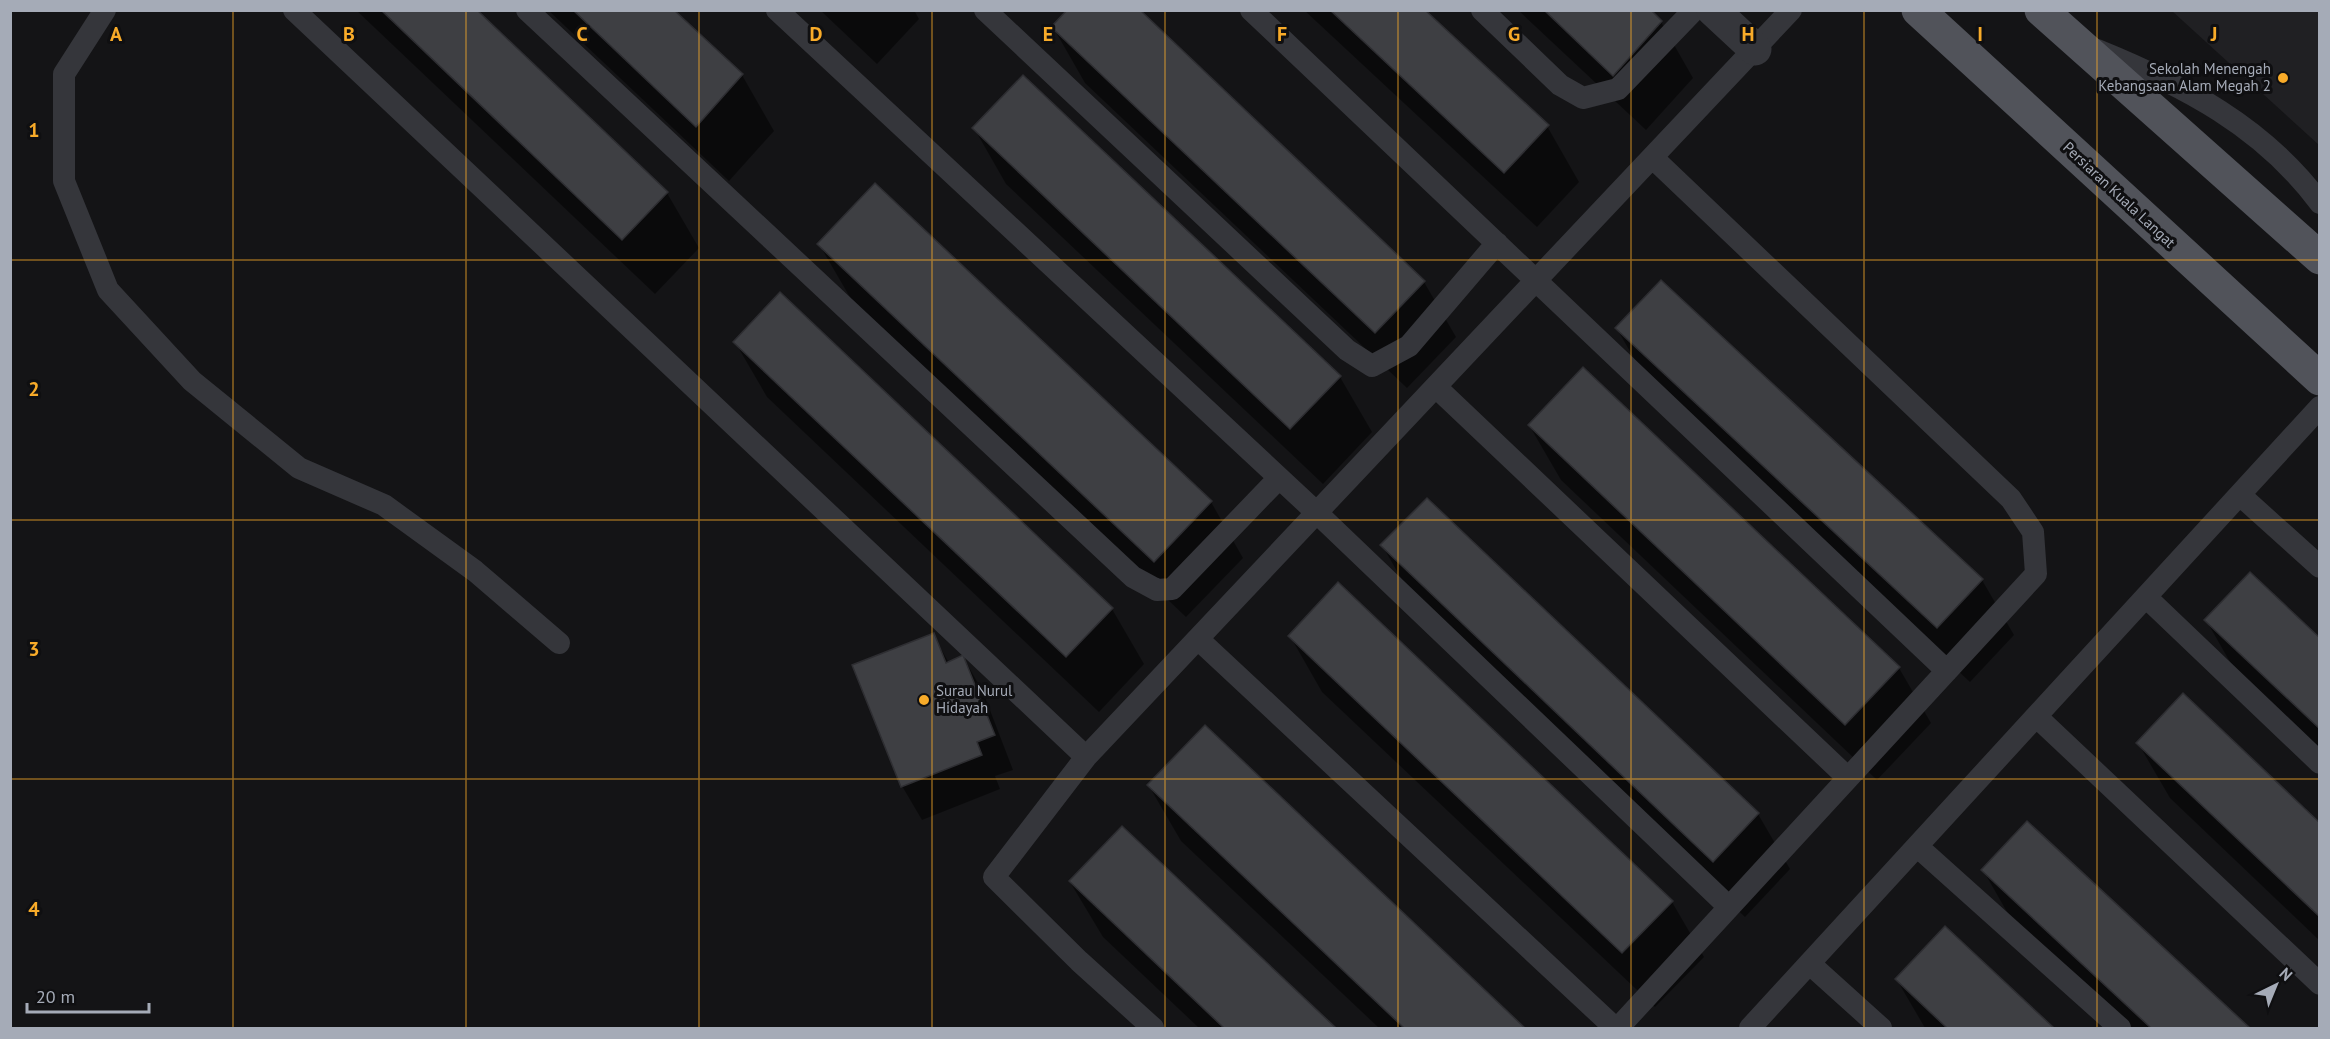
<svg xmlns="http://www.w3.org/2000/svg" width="2330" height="1039" font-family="'PT Sans',sans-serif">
<rect width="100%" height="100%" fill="#141416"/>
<!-- built -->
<path fill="#202023" d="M 2172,11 L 2319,11 L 2319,145 Z"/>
<!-- shadow -->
<path fill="#0007" d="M 356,10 L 475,10 L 667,193 L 699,248 L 655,294 Z
M 548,10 L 672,10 L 742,75 L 774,131 L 729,181 Z
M 820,10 L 914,10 L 919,19 L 877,64 Z
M 1304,10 L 1423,10 L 1547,126 L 1579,182 L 1537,227 Z
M 1518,10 L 1648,10 L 1661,22 L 1693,78 L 1646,130 Z
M 1053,27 L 1424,282 L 1456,337 L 1407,388 L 1085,83 Z
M 974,128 L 1340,377 L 1372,432 L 1323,484 L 1006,184 Z
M 819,244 L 1211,502 L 1243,558 L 1186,617 L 851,299 Z
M 1617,329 L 1982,580 L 2014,635 L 1970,682 L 1649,384 Z
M 735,342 L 1112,609 L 1144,664 L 1099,712 L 767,397 Z
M 1529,425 L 1899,668 L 1931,723 L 1877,780 L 1561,480 Z
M 1382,545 L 1758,814 L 1790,869 L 1745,917 L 1414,601 Z
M 2206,620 L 2320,640 L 2320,753 L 2238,676 Z
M 933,635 L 949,663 L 963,657 L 983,692 L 1013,770 L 995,776 L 1000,789 L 922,820 L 902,786 Z
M 1290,636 L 1672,902 L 1704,957 L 1655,1007 L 1322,692 Z
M 1205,727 L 1523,1028 L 1379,1028 L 1181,841 L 1149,786 Z
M 2138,743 L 2320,825 L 2320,941 L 2170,798 Z
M 2028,823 L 2248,1028 L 2125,1028 L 2015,926 L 1983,870 Z
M 1122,828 L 1334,1028 L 1199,1028 L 1103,937 L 1070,882 Z
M 1945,928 L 2052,1028 L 1925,1028 L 1897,980 Z"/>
<!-- building -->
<path fill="#3e3f43" stroke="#2e2e32" stroke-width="1.5" d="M 381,10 L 477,10 L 668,192 L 622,240 Z
M 573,10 L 674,10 L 743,74 L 696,127 Z
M 1067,10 L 1140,10 L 1425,281 L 1375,333 L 1051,27 Z
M 1330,10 L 1425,10 L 1549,125 L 1504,173 Z
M 1544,10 L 1651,10 L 1662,21 L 1613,76 Z
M 1023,75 L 1341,376 L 1290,429 L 972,128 Z
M 875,183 L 1212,501 L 1154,562 L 817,244 Z
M 1661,280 L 1983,579 L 1937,628 L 1615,328 Z
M 780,292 L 1113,608 L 1066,657 L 733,342 Z
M 1583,367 L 1900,667 L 1845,725 L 1528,425 Z
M 1427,498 L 1759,813 L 1713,862 L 1380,545 Z
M 2250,572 L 2320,638 L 2320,729 L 2204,620 Z
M 1338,582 L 1673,901 L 1622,953 L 1288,636 Z
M 934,633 L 946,663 L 963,655 L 995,735 L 977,742 L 982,755 L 901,787 L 852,665 Z
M 2183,693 L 2320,823 L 2320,917 L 2136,743 Z
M 1205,725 L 1525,1028 L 1404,1028 L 1147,785 Z
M 2027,821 L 2250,1028 L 2151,1028 L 1981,870 Z
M 1122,826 L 1336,1028 L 1224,1028 L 1069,881 Z
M 1945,926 L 2054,1028 L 1947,1028 L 1895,979 Z"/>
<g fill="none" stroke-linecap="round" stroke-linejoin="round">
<!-- service -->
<path stroke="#35363b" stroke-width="22" d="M 105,10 L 64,74 L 64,181 L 108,290 L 192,381 L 299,468 L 384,505 L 475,571 L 559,643
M 294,10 L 1086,757
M 527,10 L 1133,577 L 1157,590 L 1172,589 L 1279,478
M 777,10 L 1317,513 L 1729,907
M 985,10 L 1347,350 L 1372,366 L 1409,346 L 1497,243
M 1251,10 L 1947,671
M 1482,10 L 1560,85 L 1583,98 L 1618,89 L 1694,10
M 2097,50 C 2183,85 2263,126 2320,203
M 1436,387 L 1848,778
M 2240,495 L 2320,567
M 2146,597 L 2320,763
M 1198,639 L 1615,1028
M 2037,717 L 2320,984
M 1918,847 L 2120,1028
M 1810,964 L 1881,1028
M 1153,1028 L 1079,961 L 994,877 L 1086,757 L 1791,10
M 1618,1028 L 2036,574 L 2033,532 L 2011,499 L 1653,158
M 1750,1028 L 2320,407"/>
<!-- minor -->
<path stroke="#35363b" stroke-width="33" d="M 1713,10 L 1755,49"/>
<!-- primary -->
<path stroke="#51535a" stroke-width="33" d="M 1918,10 L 2320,379
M 2041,10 L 2320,258"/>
</g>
<!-- grid -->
<path fill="none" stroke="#f8ab29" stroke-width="1.5" stroke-opacity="0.55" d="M 233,10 L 233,1028M 466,10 L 466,1028M 699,10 L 699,1028M 932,10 L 932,1028M 1165,10 L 1165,1028M 1398,10 L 1398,1028M 1631,10 L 1631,1028M 1864,10 L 1864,1028M 2097,10 L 2097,1028M 10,260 L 2320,260M 10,520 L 2320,520M 10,779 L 2320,779"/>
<!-- markers -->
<g fill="#f8ab29" stroke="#0f0f11" stroke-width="2">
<circle cx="2283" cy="78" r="6"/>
<circle cx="924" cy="700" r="6"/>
</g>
<g text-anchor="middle" stroke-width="6" stroke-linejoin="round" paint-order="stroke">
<!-- poi labels -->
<g font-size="15" fill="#a5abb7" stroke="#0f0f11" text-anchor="end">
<text x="2271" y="74">Sekolah Menengah<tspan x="2271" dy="17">Kebangsaan Alam Megah 2</tspan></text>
<text x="936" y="696" text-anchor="start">Surau Nurul<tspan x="936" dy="17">Hidayah</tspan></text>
</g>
<!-- street labels -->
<g font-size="15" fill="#a5abb7" stroke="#0f0f11">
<text transform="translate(2119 195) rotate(43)" y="5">Persiaran Kuala Langat</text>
</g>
</g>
<g font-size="20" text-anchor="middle" font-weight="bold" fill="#f8ab29" stroke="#0f0f11" stroke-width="6" stroke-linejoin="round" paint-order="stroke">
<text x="116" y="41">A</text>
<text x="349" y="41">B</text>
<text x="582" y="41">C</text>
<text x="816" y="41">D</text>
<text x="1048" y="41">E</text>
<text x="1282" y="41">F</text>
<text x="1514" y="41">G</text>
<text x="1748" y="41">H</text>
<text x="1980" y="41">I</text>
<text x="2214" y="41">J</text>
<text x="34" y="137">1</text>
<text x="34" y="396">2</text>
<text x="34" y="656">3</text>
<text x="34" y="916">4</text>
</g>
<!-- border -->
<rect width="2330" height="1039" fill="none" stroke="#a5abb7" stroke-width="24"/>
<!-- north arrow -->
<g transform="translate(2276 985) rotate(43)" stroke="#0f0f11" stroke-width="4.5" paint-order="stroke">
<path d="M0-4.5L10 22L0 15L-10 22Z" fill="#a5abb7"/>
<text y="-9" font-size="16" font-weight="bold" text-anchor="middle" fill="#a5abb7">N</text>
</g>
<!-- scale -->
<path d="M27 1003v9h122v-9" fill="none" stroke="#a5abb7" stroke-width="3"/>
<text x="36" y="1003" font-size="18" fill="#a5abb7" stroke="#0f0f11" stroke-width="4.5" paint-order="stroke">20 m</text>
</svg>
